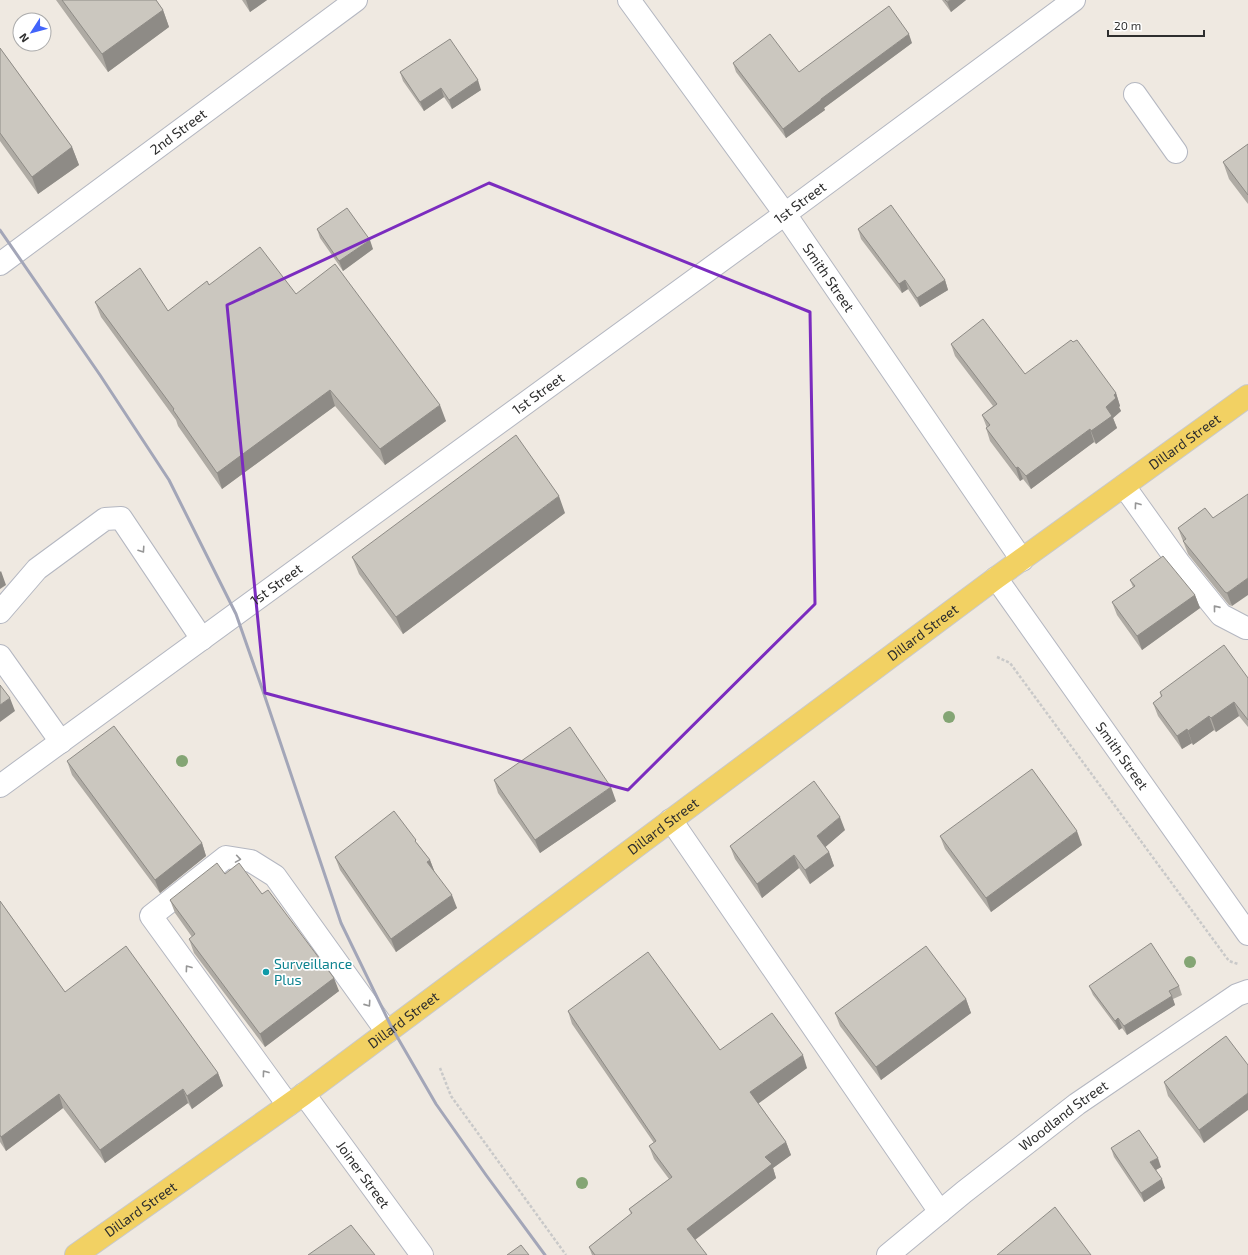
<svg xmlns="http://www.w3.org/2000/svg" width="1248" height="1255" font-family="'Exo 2',sans-serif">
<rect width="100%" height="100%" fill="#efe9e1"/>
<g fill="none" stroke-linecap="round" stroke-linejoin="round">
<defs>
<g id="minor">
<path id="s1" d="M 629,0 L 785,214 L 1022,560"/>
<path d="M 1135,94 L 1176,152"/>
<path id="s2" d="M 0,264 L 356,0"/>
<path d="M 1124,486 L 1179,563 L 1221,615 L 1246,628 L 1248,628"/>
<path id="s3" d="M 996,578 L 1248,934"/>
<path d="M 0,612 L 37,569 L 105,519 L 121,518 L 202,639"/>
<path d="M 0,656 L 61,742"/>
<path id="s4" d="M 0,786 L 785,214 L 1074,0"/>
<path d="M 671,820 L 940,1212"/>
<path id="s5" d="M 304,1094 L 422,1255"/>
<path d="M 288,1105 L 151,916 L 226,857 L 251,861 L 275,876 L 387,1032"/>
<path id="s6" d="M 888,1255 L 964,1192 L 1077,1104 L 1237,995 L 1248,991"/>
</g>
<g id="major">
<path id="s7" d="M 76,1255 L 304,1094 L 996,578 L 1248,396"/>
</g>
</defs>
<!-- minor casing -->
<use href="#minor" stroke="#b4b7c1" stroke-width="24"/>
<!-- major casing -->
<use href="#major" stroke="#c9c9c9" stroke-width="24"/>
<!-- path -->
<path stroke="#c9c9c9" stroke-width="2.5" stroke-dasharray="3 2" stroke-linecap="butt" d="M 997,657 L 1010,663 L 1168,878 L 1229,961 L 1238,964
M 440,1068 L 451,1096 L 566,1255"/>
<!-- minor -->
<use href="#minor" stroke="#fff" stroke-width="22"/>
<!-- major -->
<use href="#major" stroke="#f2d163" stroke-width="22"/>
<!-- rail -->
<path stroke="#a3a6b8" stroke-width="3" d="M 0,230 L 100,375 L 169,480 L 236,614 L 264,694 L 341,923 L 392,1028 L 436,1104 L 486,1175 L 545,1255"/>
</g>
<!-- trees -->
<g fill="#84a574">
<circle cx="949" cy="717" r="6"/>
<circle cx="182" cy="761" r="6"/>
<circle cx="1190" cy="962" r="6"/>
<circle cx="582" cy="1183" r="6"/>
</g>
<!-- wall -->
<path fill="#afaba4" d="M 56,0 L 156,0 L 163,10 L 169,27 L 108,72 Z
M 242,0 L 267,0 L 250,12 Z
M 942,0 L 966,0 L 951,12 Z
M 912,43 L 824,108 L 825,110 L 786,138 L 736,72 L 733,63 L 799,72 Z
M 0,48 L 72,147 L 79,165 L 38,194 L 0,141 Z
M 400,72 L 481,90 L 452,109 L 444,97 L 424,111 L 403,81 Z
M 1248,144 L 1248,204 L 1229,179 L 1223,162 Z
M 317,229 L 373,249 L 343,271 L 320,238 Z
M 858,229 L 945,280 L 948,290 L 920,307 L 908,289 L 902,293 L 861,239 Z
M 209,285 L 296,294 L 446,421 L 385,465 L 335,406 L 222,489 L 178,426 L 176,420 L 101,317 L 95,302 L 168,311 Z
M 951,344 L 1025,374 L 1116,393 L 1120,406 L 1119,407 L 1121,411 L 1113,418 L 1117,428 L 1096,444 L 1094,442 L 1031,489 L 1023,479 L 1020,481 L 990,441 L 986,428 L 987,428 L 982,415 L 993,406 L 955,356 Z
M 1205,508 L 1232,606 L 1229,605 L 1188,554 L 1178,528 Z
M 565,513 L 403,634 L 359,574 L 352,557 Z
M 1130,580 L 1195,595 L 1200,608 L 1142,650 L 1117,615 L 1112,602 L 1133,587 Z
M 1248,678 L 1248,727 L 1239,716 L 1216,732 L 1214,730 L 1193,745 L 1192,743 L 1182,749 L 1158,716 L 1153,703 L 1161,697 L 1160,692 Z
M 67,761 L 202,843 L 206,856 L 160,893 L 72,775 Z
M 494,780 L 616,801 L 540,853 L 498,793 Z
M 845,830 L 825,847 L 829,852 L 834,866 L 810,884 L 799,868 L 762,898 L 735,859 L 730,846 Z
M 940,836 L 1082,845 L 991,912 L 945,849 Z
M 417,843 L 430,860 L 435,873 L 457,908 L 396,952 L 340,870 L 335,857 Z
M 225,874 L 262,894 L 339,991 L 265,1047 L 194,953 L 189,939 L 192,937 L 175,913 L 170,900 Z
M 0,901 L 65,992 L 218,1073 L 223,1086 L 192,1109 L 188,1103 L 105,1163 L 63,1108 L 6,1151 L 0,1142 Z
M 1089,986 L 1179,986 L 1182,995 L 1173,999 L 1175,1005 L 1127,1035 L 1122,1028 L 1119,1030 L 1093,995 Z
M 966,999 L 971,1013 L 881,1080 L 840,1026 L 835,1013 Z
M 568,1011 L 720,1050 L 807,1068 L 758,1103 L 786,1142 L 791,1155 L 773,1168 L 776,1178 L 695,1240 L 707,1255 L 592,1255 L 589,1247 L 631,1214 L 629,1209 L 669,1179 L 654,1159 L 649,1146 L 654,1143 L 572,1024 Z
M 1226,1036 L 1204,1143 L 1168,1096 L 1164,1082 Z
M 1111,1148 L 1161,1167 L 1156,1170 L 1165,1188 L 1144,1202 L 1114,1157 Z"/>
<!-- shaded-wall -->
<path fill="#8e8b86" d="M 246,0 L 267,0 L 250,12 Z
M 951,0 L 966,0 L 951,12 L 947,2 Z
M 163,10 L 169,27 L 108,72 L 102,54 Z
M 909,34 L 912,43 L 824,108 L 825,110 L 786,138 L 783,129 L 821,99 Z
M 478,80 L 481,90 L 452,109 L 449,100 Z
M 441,88 L 444,97 L 424,111 L 420,102 Z
M 72,147 L 79,165 L 38,194 L 32,177 Z
M 370,240 L 373,249 L 343,271 L 339,261 Z
M 905,280 L 908,289 L 902,293 L 899,284 Z
M 945,280 L 948,290 L 920,307 L 917,298 Z
M 330,390 L 335,406 L 222,489 L 217,473 Z
M 1116,393 L 1120,406 L 1119,407 L 1121,411 L 1113,418 L 1117,428 L 1096,444 L 1091,431 L 1114,395 Z
M 440,405 L 446,421 L 385,465 L 380,449 Z
M 1090,429 L 1094,442 L 1031,489 L 1026,476 Z
M 1018,467 L 1023,479 L 1020,481 L 1016,468 Z
M 559,496 L 565,513 L 403,634 L 396,617 Z
M 1,571 L 6,585 L 0,589 L 0,572 Z
M 1248,578 L 1248,595 L 1232,606 L 1227,593 Z
M 1195,595 L 1200,608 L 1142,650 L 1137,636 Z
M 10,698 L 15,711 L 0,722 L 0,705 Z
M 1234,702 L 1239,716 L 1216,732 L 1211,718 Z
M 1209,716 L 1214,730 L 1193,745 L 1188,731 Z
M 1187,729 L 1192,743 L 1182,749 L 1177,736 Z
M 611,787 L 616,801 L 540,853 L 535,840 Z
M 840,817 L 845,830 L 822,850 L 817,836 Z
M 1077,831 L 1082,845 L 991,912 L 986,898 Z
M 202,843 L 206,856 L 160,893 L 155,880 Z
M 829,852 L 834,866 L 810,884 L 805,870 Z
M 794,855 L 799,868 L 762,898 L 757,884 Z
M 430,860 L 435,873 L 427,862 Z
M 452,895 L 457,908 L 396,952 L 391,939 Z
M 334,978 L 339,991 L 265,1047 L 260,1034 Z
M 1172,996 L 1175,1005 L 1127,1035 L 1124,1026 Z
M 966,999 L 971,1013 L 881,1080 L 876,1067 Z
M 1118,1018 L 1122,1028 L 1119,1030 L 1115,1021 Z
M 803,1055 L 807,1068 L 755,1106 L 750,1092 Z
M 218,1073 L 223,1086 L 192,1109 L 187,1096 Z
M 183,1089 L 188,1103 L 105,1163 L 100,1150 Z
M 1248,1093 L 1248,1110 L 1204,1143 L 1199,1130 Z
M 59,1094 L 63,1108 L 6,1151 L 1,1137 Z
M 786,1142 L 791,1155 L 773,1168 L 776,1178 L 692,1242 L 687,1229 L 765,1157 Z
M 1158,1158 L 1161,1167 L 1154,1171 L 1150,1162 Z
M 1162,1179 L 1165,1188 L 1144,1202 L 1141,1193 Z"/>
<!-- building -->
<path fill="#cbc7bf" stroke="#8e8b86" d="M 62,0 L 156,0 L 163,10 L 102,54 Z
M 945,0 L 951,0 L 947,2 Z
M 889,6 L 909,34 L 821,99 L 821,100 L 783,129 L 733,63 L 770,34 L 799,72 Z
M 450,39 L 478,80 L 449,100 L 441,88 L 420,102 L 400,72 Z
M 0,48 L 72,147 L 32,177 L 0,133 Z
M 1248,144 L 1248,195 L 1223,162 Z
M 891,205 L 945,280 L 917,298 L 905,280 L 899,284 L 858,229 Z
M 347,208 L 370,240 L 339,261 L 317,229 Z
M 260,247 L 296,294 L 335,264 L 440,405 L 380,449 L 330,390 L 217,473 L 173,410 L 174,409 L 95,302 L 140,268 L 168,311 L 207,281 L 209,285 Z
M 983,319 L 1025,374 L 1071,340 L 1073,342 L 1077,340 L 1116,393 L 1114,395 L 1116,398 L 1106,407 L 1112,416 L 1091,431 L 1090,429 L 1026,476 L 1018,467 L 1016,468 L 986,428 L 990,425 L 982,415 L 997,404 L 951,344 Z
M 516,435 L 559,496 L 396,617 L 352,557 Z
M 1248,494 L 1248,578 L 1227,593 L 1225,592 L 1184,542 L 1183,541 L 1186,539 L 1178,528 L 1205,508 L 1213,518 Z
M 1163,556 L 1195,595 L 1137,636 L 1112,602 L 1135,586 L 1130,580 Z
M 1224,645 L 1248,678 L 1248,720 L 1234,702 L 1211,718 L 1209,716 L 1188,731 L 1187,729 L 1177,736 L 1153,703 L 1162,696 L 1160,692 Z
M 0,685 L 10,698 L 0,705 Z
M 114,726 L 202,843 L 155,880 L 67,761 Z
M 570,727 L 611,787 L 535,840 L 494,780 Z
M 1032,769 L 1077,831 L 986,898 L 940,836 Z
M 814,781 L 840,817 L 817,836 L 829,852 L 805,870 L 794,855 L 757,884 L 730,846 Z
M 394,811 L 416,840 L 415,841 L 430,860 L 427,862 L 452,895 L 391,939 L 335,857 Z
M 217,863 L 225,874 L 239,863 L 262,894 L 268,890 L 334,978 L 260,1034 L 189,939 L 195,934 L 170,900 Z
M 0,901 L 65,992 L 126,946 L 218,1073 L 187,1096 L 183,1089 L 100,1150 L 59,1094 L 1,1137 L 0,1135 Z
M 1151,943 L 1179,986 L 1169,991 L 1172,996 L 1124,1026 L 1118,1018 L 1115,1021 L 1089,986 Z
M 926,946 L 966,999 L 876,1067 L 835,1013 Z
M 648,952 L 720,1050 L 772,1013 L 803,1055 L 750,1092 L 786,1142 L 765,1157 L 772,1164 L 687,1229 L 707,1255 L 595,1255 L 589,1247 L 632,1213 L 629,1209 L 672,1177 L 649,1146 L 656,1141 L 568,1011 Z
M 1226,1036 L 1248,1065 L 1248,1093 L 1199,1130 L 1164,1082 Z
M 1139,1130 L 1158,1158 L 1150,1162 L 1162,1179 L 1141,1193 L 1111,1148 Z
M 1055,1207 L 1091,1255 L 997,1255 Z
M 351,1225 L 375,1255 L 308,1255 Z
M 521,1245 L 529,1255 L 507,1255 Z"/>
<!-- one-way arrows -->
<defs><path id="oneway-chevron" d="M-2-3.5L2.5 0L-2 3.5" fill="none" stroke-width="1.6" stroke-linecap="round" stroke-linejoin="round"/></defs>
<g stroke="#969696">
<use href="#oneway-chevron" transform="translate(1137 505) rotate(-126)"/>
<use href="#oneway-chevron" transform="translate(142 550) rotate(56)"/>
<use href="#oneway-chevron" transform="translate(1216 608) rotate(-129)"/>
<use href="#oneway-chevron" transform="translate(238 859) rotate(9)"/>
<use href="#oneway-chevron" transform="translate(188 968) rotate(-126)"/>
<use href="#oneway-chevron" transform="translate(368 1004) rotate(55)"/>
<use href="#oneway-chevron" transform="translate(265 1073) rotate(-126)"/>
</g>
<!-- marked area -->
<path fill="none" stroke="#7b2cbf" stroke-width="3" stroke-linejoin="round" d="M 489,183 L 810,312 L 815,604 L 628,790 L 265,693 L 227,305 Z"/>
<!-- markers -->
<circle fill="#0f9aa8" stroke="#fff" stroke-width="1.5" cx="266" cy="972" r="4"/>
<g text-anchor="middle" stroke-width="3.5" stroke-linejoin="round" paint-order="stroke">
<!-- street labels -->
<g font-size="14" fill="#2e2e2e" stroke="#fff">
<text dy="5" stroke="none"><textPath href="#s2" startOffset="222">2nd Street</textPath></text>
<text dy="5" stroke="none"><textPath href="#s4" startOffset="990">1st Street</textPath></text>
<text dy="5" stroke="none"><textPath href="#s1" startOffset="342">Smith Street</textPath></text>
<text dy="5" stroke="none"><textPath href="#s4" startOffset="666">1st Street</textPath></text>
<text dy="5" stroke="none"><textPath href="#s7" startOffset="1375">Dillard Street</textPath></text>
<text dy="5" stroke="none"><textPath href="#s4" startOffset="342">1st Street</textPath></text>
<text dy="5" stroke="none"><textPath href="#s7" startOffset="1051">Dillard Street</textPath></text>
<text dy="5" stroke="none"><textPath href="#s3" startOffset="218">Smith Street</textPath></text>
<text dy="5" stroke="none"><textPath href="#s7" startOffset="727">Dillard Street</textPath></text>
<text dy="5" stroke="none"><textPath href="#s7" startOffset="403">Dillard Street</textPath></text>
<text dy="5" stroke="none"><textPath href="#s6" startOffset="224">Woodland Street</textPath></text>
<text dy="5" stroke="none"><textPath href="#s5" startOffset="100">Joiner Street</textPath></text>
<text dy="5" stroke="none"><textPath href="#s7" startOffset="79">Dillard Street</textPath></text>
</g>
<!-- culture labels -->
<g font-size="14" fill="#0d838f" stroke="#fff" text-anchor="start">
<text x="274" y="969">Surveillance<tspan x="274" dy="16">Plus</tspan></text>
</g>
</g>
<!-- north arrow -->
<g transform="translate(32 32) rotate(234)"><circle r="19" fill="#ffffff" stroke="#ababab"/>
<path d="M0-3L7 15L0 10L-7 15Z" fill="#4264fb"/>
<text y="-6" font-size="11" font-weight="bold" text-anchor="middle" fill="#2e2e2e">N</text>
</g>
<!-- scale -->
<path d="M1108 30v6h96v-6" fill="none" stroke="#2e2e2e" stroke-width="2"/>
<text x="1114" y="30" font-size="12" fill="#2e2e2e" stroke="#ffffff" stroke-width="3" paint-order="stroke">20 m</text>
</svg>
